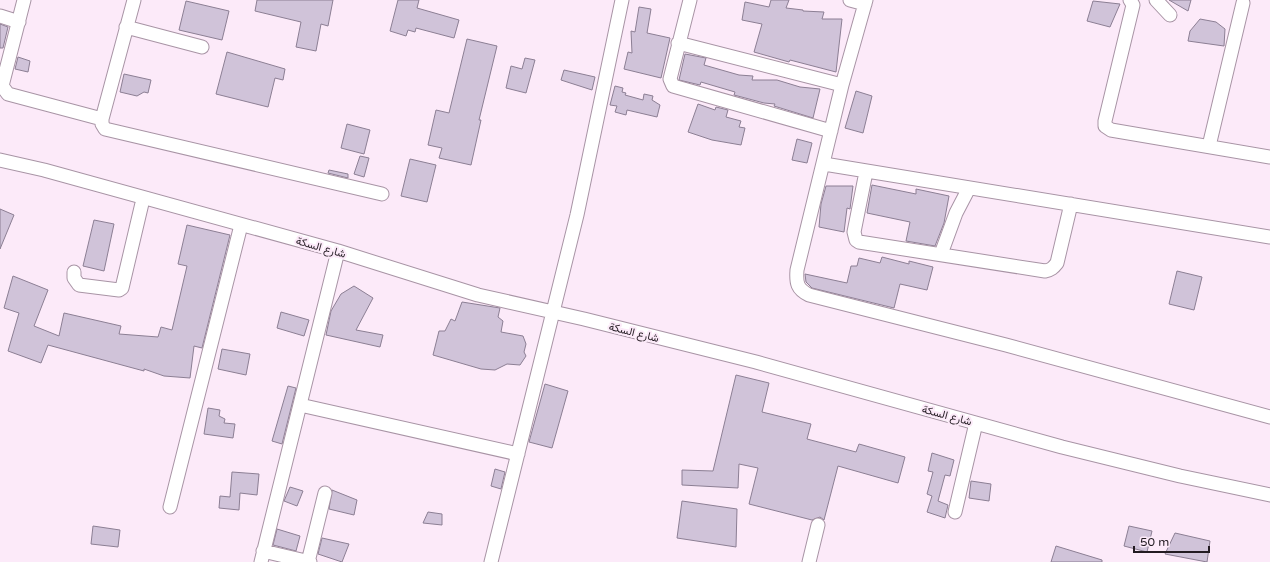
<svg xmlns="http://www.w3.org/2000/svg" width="1270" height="562" font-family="'Varela Round',Vazirmatn,sans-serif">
<rect width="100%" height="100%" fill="#fceaf9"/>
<!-- building -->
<path fill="#d0c3d9" stroke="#8c7f94" d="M 257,0 L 333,0 L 328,26 L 321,24 L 316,51 L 296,47 L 301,22 L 255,11 Z
M 398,0 L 419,0 L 417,8 L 459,20 L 454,38 L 416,28 L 415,32 L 408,30 L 406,36 L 390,31 Z
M 771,0 L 789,0 L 786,8 L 803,10 L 803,11 L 824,12 L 822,19 L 842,19 L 836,72 L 790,60 L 789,62 L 754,52 L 762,24 L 742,20 L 745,2 L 769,7 Z
M 1169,0 L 1191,0 L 1188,11 Z
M 186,1 L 229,11 L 222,40 L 179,30 Z
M 1093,1 L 1120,4 L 1110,27 L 1087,21 Z
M 639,7 L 651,9 L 647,33 L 670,38 L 661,78 L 624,69 L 628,52 L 632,53 L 631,31 L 635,32 Z
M 1200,19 L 1216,22 L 1225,29 L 1224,46 L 1188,41 L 1190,31 Z
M 0,24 L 8,27 L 3,48 L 0,48 Z
M 467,39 L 497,46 L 479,120 L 481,120 L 471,165 L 439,158 L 442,148 L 428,145 L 436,110 L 449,113 Z
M 227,52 L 285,69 L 283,80 L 275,78 L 268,107 L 216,94 Z
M 685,54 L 706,58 L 704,65 L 739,75 L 753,76 L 752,80 L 777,80 L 800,87 L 820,89 L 813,118 L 774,106 L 775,104 L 764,103 L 734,95 L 735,92 L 701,82 L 700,85 L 679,80 Z
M 18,57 L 30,61 L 28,72 L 15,69 Z
M 525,58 L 535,60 L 526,93 L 506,88 L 511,66 L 522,69 Z
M 564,70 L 595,77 L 592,90 L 561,80 Z
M 124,74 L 151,80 L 148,93 L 144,92 L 137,96 L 120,92 Z
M 615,86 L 623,88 L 622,92 L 626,93 L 625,95 L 643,100 L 644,94 L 653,96 L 652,100 L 660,105 L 657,117 L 627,110 L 626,115 L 615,112 L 617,106 L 610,105 Z
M 856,91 L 872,96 L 863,133 L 845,128 Z
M 698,104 L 715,110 L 716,107 L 728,110 L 726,117 L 741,121 L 739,127 L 745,128 L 741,145 L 712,140 L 688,132 Z
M 347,124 L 370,130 L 364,154 L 341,148 Z
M 797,139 L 812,143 L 807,163 L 792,160 Z
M 360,156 L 369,158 L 364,177 L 354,174 Z
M 410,159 L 436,165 L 427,202 L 401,196 Z
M 329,170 L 348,174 L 348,178 L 328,173 Z
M 872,185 L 916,194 L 916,189 L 949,196 L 944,223 L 935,246 L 906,241 L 910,222 L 867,213 Z
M 826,186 L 853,186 L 850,209 L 847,208 L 844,232 L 819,227 L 821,204 Z
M 0,209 L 14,215 L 0,249 Z
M 94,220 L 114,224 L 104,271 L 83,266 Z
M 187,225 L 230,235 L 202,348 L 194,346 L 190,378 L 164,376 L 144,369 L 144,371 L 48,345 L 41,363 L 8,351 L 19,313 L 4,308 L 13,276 L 48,290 L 34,326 L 59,336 L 64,313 L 121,326 L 119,334 L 158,337 L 161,327 L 172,330 L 187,266 L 178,264 Z
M 882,257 L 909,264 L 909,261 L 933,267 L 927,290 L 900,284 L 894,308 L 812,288 L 806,282 L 805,274 L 847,283 L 851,266 L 857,266 L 859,258 L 880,263 Z
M 1177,271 L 1202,277 L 1194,310 L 1169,304 Z
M 354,286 L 373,298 L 356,330 L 383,335 L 380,347 L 326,335 L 331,311 L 341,294 Z
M 462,302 L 500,308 L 498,317 L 503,321 L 501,332 L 523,336 L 526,344 L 524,352 L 526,356 L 520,365 L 507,364 L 495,370 L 481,369 L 433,355 L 439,331 L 445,331 L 451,319 L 455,321 Z
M 281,312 L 309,320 L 304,336 L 277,328 Z
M 222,349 L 250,354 L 246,375 L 218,369 Z
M 736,375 L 769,383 L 762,412 L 811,424 L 807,439 L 856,452 L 859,444 L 905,457 L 898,483 L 838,466 L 824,520 L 820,517 L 812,520 L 749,504 L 758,468 L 739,464 L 738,488 L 682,485 L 682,470 L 713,471 Z
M 545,384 L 568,391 L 552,448 L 529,442 Z
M 288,386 L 296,388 L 282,444 L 272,441 Z
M 208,408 L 220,410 L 219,416 L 225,419 L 224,423 L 235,424 L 233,438 L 204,434 Z
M 932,453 L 954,460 L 950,476 L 945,475 L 938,501 L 948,505 L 945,518 L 927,512 L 932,496 L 927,494 L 933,472 L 928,471 Z
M 495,469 L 505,472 L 501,489 L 491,486 Z
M 232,472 L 259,474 L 257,495 L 240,493 L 239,510 L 219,508 L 220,496 L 230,497 Z
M 971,481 L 991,484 L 989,501 L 969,498 Z
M 290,487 L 303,491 L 297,506 L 284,501 Z
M 332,490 L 357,500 L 354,515 L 329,509 Z
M 682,501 L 737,509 L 736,547 L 677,538 Z
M 428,512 L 442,514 L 442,525 L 423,523 Z
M 93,526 L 120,530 L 118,547 L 91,544 Z
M 1129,526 L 1152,531 L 1147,552 L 1124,546 Z
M 277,529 L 300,536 L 296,551 L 273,545 Z
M 1175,533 L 1210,541 L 1207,562 L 1165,554 Z
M 322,538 L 349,544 L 342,562 L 318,554 Z
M 1056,546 L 1102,560 L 1102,562 L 1051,562 Z"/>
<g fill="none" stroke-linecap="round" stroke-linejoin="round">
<defs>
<path id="minor" d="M 24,0 L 2,86 L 8,94 L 102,119
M 134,0 L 102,119 L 102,124 L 105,129 L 382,194
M 690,0 L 670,79 L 673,86 L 831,131
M 850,0 L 865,4
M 866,0 L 842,85 L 797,270 C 796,283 797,289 809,295 L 1006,345 L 1270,417
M 1130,0 L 1133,5 L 1105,121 L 1105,126 L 1111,130 L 1270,157
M 1156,0 L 1170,15
M 0,16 L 19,22
M 126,27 L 202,47
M 678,43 L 842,85
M 1209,146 L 1243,3
M 0,160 L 44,170 L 338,251 L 478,295 L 584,319 L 756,362 L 1062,447 L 1180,476 L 1270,495
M 824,164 L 1270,237
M 866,172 L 854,232 L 856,240 L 859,242 L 1045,271 C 1051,270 1053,268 1057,263 L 1071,204
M 941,254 L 956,213 L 969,188
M 74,272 L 74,278 L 79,285 L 119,290 L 122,288 L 143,199
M 300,405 L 518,454
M 170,507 L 241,225
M 955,512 L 976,423
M 263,551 L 310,562
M 261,562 L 338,251
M 308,562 L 325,493
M 491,562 L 577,215 L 622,0
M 809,562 L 818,525"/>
</defs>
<!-- minor casing -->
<use href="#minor" stroke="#a894a5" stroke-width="15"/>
<!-- minor -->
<use href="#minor" stroke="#fff" stroke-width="13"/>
</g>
<g text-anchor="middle" stroke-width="4" stroke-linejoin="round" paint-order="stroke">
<!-- street labels -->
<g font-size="11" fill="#231b22" stroke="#fceaf9">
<text transform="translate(321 247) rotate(16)" y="4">شارع السكة</text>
<text transform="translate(634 332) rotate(14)" y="4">شارع السكة</text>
<text transform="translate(947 415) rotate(15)" y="4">شارع السكة</text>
</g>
</g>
<!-- scale -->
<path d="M1134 546v6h75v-6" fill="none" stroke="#231b22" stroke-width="2"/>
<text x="1140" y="546" font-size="12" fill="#231b22" stroke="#fceaf9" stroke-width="3" paint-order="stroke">50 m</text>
</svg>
